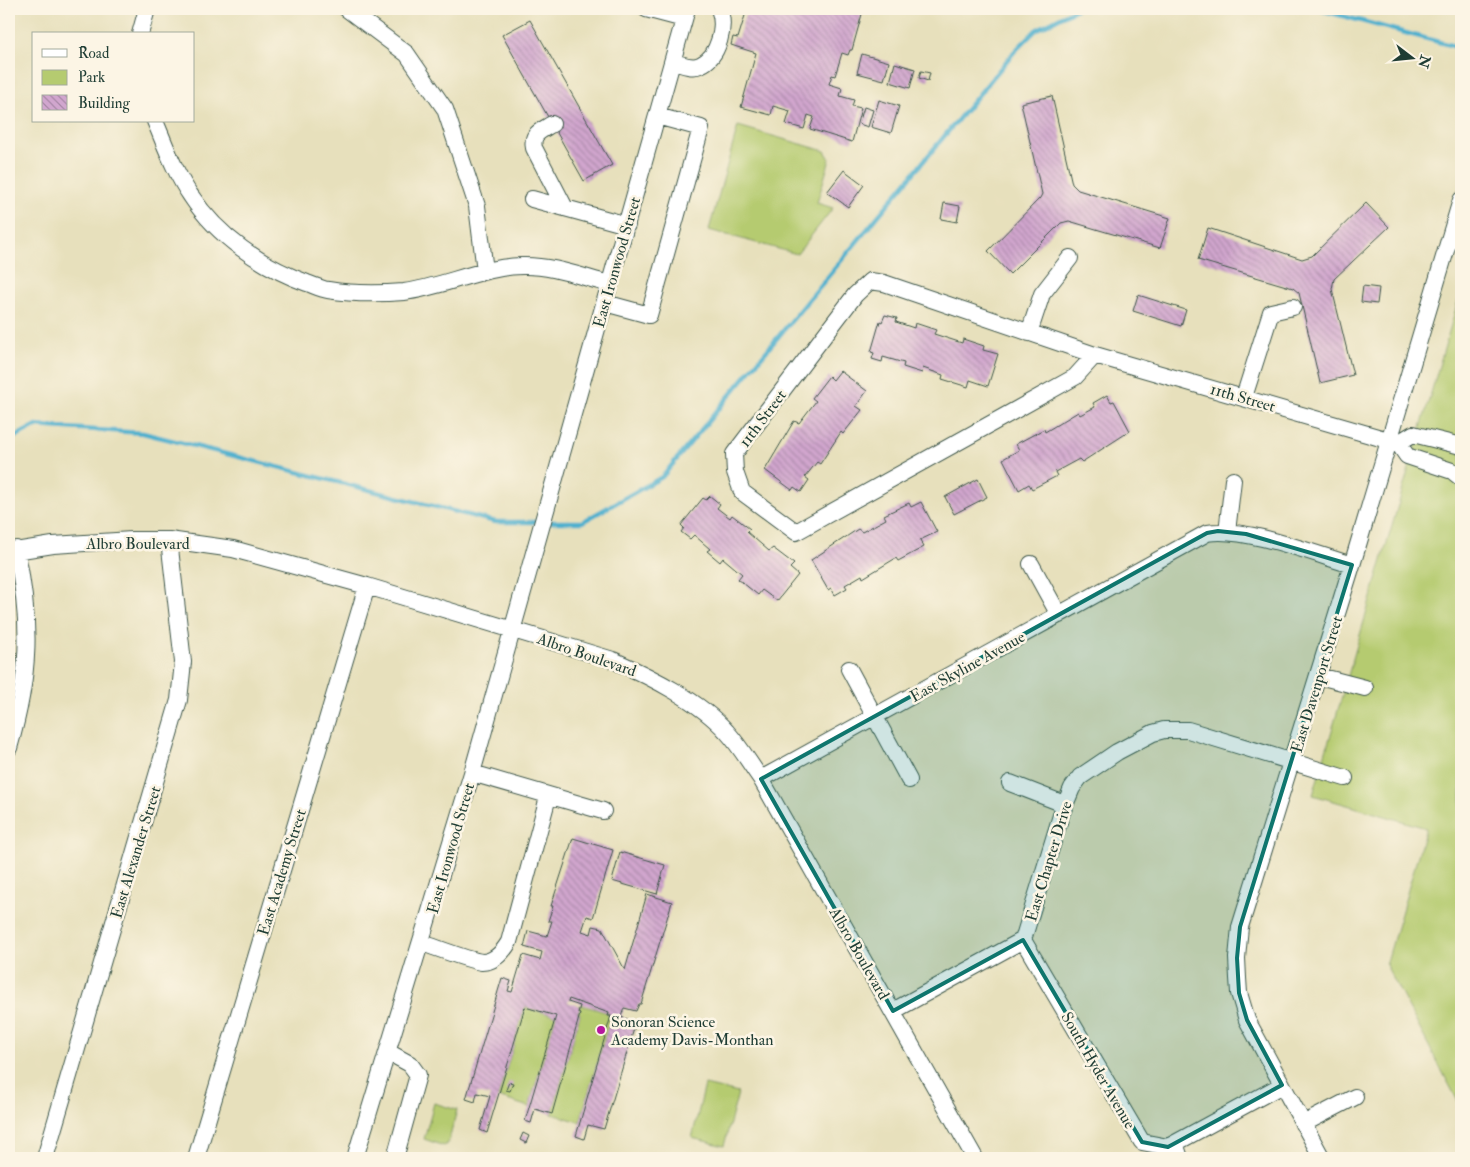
<svg xmlns="http://www.w3.org/2000/svg" width="1470" height="1167" font-family="'IM FELL Double Pica',serif">
<defs>
<pattern id="building-back-hatch" width="6" height="6" patternUnits="userSpaceOnUse" patternTransform="scale(1.25)"><rect width="6" height="6" fill="#d1a6ce"/><path d="M-1 5l2 2M0 0l6 6M5-1l2 2" fill="none" stroke="#a988a8"/></pattern>
</defs>
<rect width="100%" height="100%" fill="#fcf5e5"/>
<filter id="ink" filterUnits="userSpaceOnUse"><feTurbulence type="fractalNoise" baseFrequency=".02" numOctaves="2"/><feDisplacementMap in="SourceGraphic" scale="10" xChannelSelector="R" yChannelSelector="G"/><feConvolveMatrix kernelMatrix="1 2 1 2 8 2 1 2 1" color-interpolation-filters="sRGB"/></filter>
<filter id="wash" filterUnits="userSpaceOnUse"><feTurbulence type="fractalNoise" baseFrequency=".0096" numOctaves="4" result="noise"/><feDisplacementMap in="SourceGraphic" scale="20" xChannelSelector="R" yChannelSelector="G"/><feGaussianBlur stdDeviation="1.12" result="paint"/><feColorMatrix in="noise" values="0 0 0 0 0 0 0 0 0 0 0 0 0 0 0 0 0 1.4 0 .05"/><feComposite in="paint" operator="in"/></filter>
<g filter="url(#wash)">
<rect width="100%" height="100%" fill="#e7e0bc"/>
<!-- green -->
<path fill="#b5cb70" stroke="#6a8452" d="M 738,126 L 825,151 L 830,159 L 817,203 L 833,208 L 797,254 L 709,230 Z
M 1461,291 L 1461,1107 L 1386,965 L 1426,828 L 1313,795 Z
M 581,1005 L 609,1013 L 608,1016 L 611,1016 L 580,1122 L 552,1114 L 580,1014 L 578,1013 Z
M 525,1007 L 556,1016 L 529,1107 L 498,1097 Z
M 705,1085 L 738,1093 L 724,1146 L 692,1138 Z
M 434,1103 L 457,1110 L 448,1143 L 444,1146 L 424,1139 Z"/>
<g fill="none" stroke-linecap="round" stroke-linejoin="round">
<!-- stream -->
<path stroke="#4fb0ce" stroke-width="4.5" d="M 1317,9 L 1461,48
M 9,440 L 35,426 L 143,433 L 496,522 L 582,522 L 662,477 L 1014,52 L 1036,30 L 1076,9"/>
</g>
<g id="blocks">
<!-- building -->
<path fill="url(#building-back-hatch)" d="M 747,9 L 849,9 L 862,14 L 852,50 L 850,50 L 848,55 L 842,53 L 835,76 L 832,75 L 829,84 L 842,88 L 840,96 L 854,100 L 852,106 L 861,108 L 852,142 L 810,129 L 814,117 L 808,115 L 804,129 L 786,124 L 790,111 L 773,106 L 771,115 L 741,107 L 756,53 L 731,45 L 733,37 L 738,38 Z
M 530,20 L 612,165 L 584,181 L 502,35 Z
M 862,54 L 889,62 L 884,80 L 857,73 Z
M 895,63 L 915,69 L 910,88 L 890,82 Z
M 921,71 L 930,73 L 928,81 L 919,78 Z
M 1052,96 L 1072,184 L 1078,190 L 1170,218 L 1160,248 L 1069,221 L 1061,223 L 1010,274 L 988,251 L 1040,198 L 1042,194 L 1021,103 Z
M 879,100 L 899,106 L 891,133 L 871,127 Z
M 864,107 L 873,110 L 868,127 L 859,124 Z
M 844,170 L 864,185 L 848,207 L 827,192 Z
M 944,203 L 960,206 L 957,222 L 941,219 Z
M 1366,203 L 1389,227 L 1334,279 L 1332,289 L 1353,375 L 1320,383 L 1299,293 L 1293,288 L 1198,260 L 1208,228 L 1302,259 L 1312,256 Z
M 1363,286 L 1379,288 L 1377,304 L 1361,302 Z
M 1138,295 L 1186,310 L 1181,326 L 1133,311 Z
M 885,315 L 897,318 L 896,322 L 914,328 L 915,323 L 936,330 L 934,334 L 962,343 L 963,339 L 984,346 L 983,350 L 998,354 L 988,386 L 970,380 L 968,387 L 942,379 L 943,375 L 923,368 L 922,373 L 903,367 L 904,363 L 883,357 L 882,362 L 872,359 L 874,353 L 871,352 L 880,321 L 882,322 Z
M 840,371 L 867,391 L 856,406 L 862,410 L 843,434 L 841,432 L 820,464 L 817,462 L 805,477 L 809,480 L 801,492 L 794,487 L 792,490 L 765,470 L 794,421 L 799,423 L 816,401 L 812,398 L 829,376 L 833,380 Z
M 1107,395 L 1111,402 L 1114,401 L 1130,431 L 1082,462 L 1079,459 L 1055,472 L 1057,476 L 1032,489 L 1029,484 L 1019,490 L 1003,459 L 1019,450 L 1016,444 L 1044,429 L 1045,432 L 1078,412 L 1080,415 L 1095,407 L 1093,403 Z
M 978,479 L 987,497 L 954,514 L 945,497 Z
M 710,496 L 720,504 L 717,508 L 730,518 L 732,515 L 750,529 L 747,532 L 769,551 L 773,548 L 794,564 L 790,568 L 798,575 L 777,601 L 762,590 L 758,595 L 738,579 L 742,574 L 723,558 L 720,562 L 707,551 L 710,549 L 694,535 L 690,539 L 681,532 L 684,528 L 681,525 L 703,498 L 706,500 Z
M 921,502 L 937,532 L 920,540 L 924,547 L 898,561 L 896,558 L 863,578 L 862,575 L 845,585 L 847,588 L 835,595 L 831,588 L 828,590 L 811,560 L 858,529 L 862,532 L 886,519 L 884,515 L 909,503 L 911,507 Z
M 573,838 L 613,850 L 593,918 L 587,916 L 582,931 L 591,934 L 593,926 L 602,928 L 625,970 L 647,894 L 672,902 L 641,1004 L 639,1004 L 636,1011 L 624,1008 L 621,1017 L 636,1022 L 604,1129 L 588,1125 L 584,1139 L 576,1136 L 611,1016 L 608,1016 L 609,1013 L 569,999 L 568,1002 L 580,1006 L 578,1013 L 580,1014 L 552,1114 L 535,1109 L 531,1123 L 525,1121 L 556,1016 L 525,1007 L 487,1133 L 480,1130 L 490,1096 L 477,1093 L 475,1102 L 466,1099 L 502,978 L 511,981 L 508,991 L 512,992 L 523,955 L 540,960 L 542,952 L 524,947 L 528,931 L 547,936 L 552,921 L 548,921 L 553,906 L 551,906 Z
M 620,852 L 665,865 L 657,894 L 612,881 Z
M 509,1082 L 513,1083 L 510,1091 L 506,1090 Z
M 523,1133 L 529,1136 L 526,1143 L 520,1140 Z"/>
</g>
</g>
<g filter="url(#ink)">
<use href="#blocks" fill-opacity="0" stroke="#3d5548" stroke-width="1"/>
<g fill="none" stroke-linecap="round" stroke-linejoin="round">
<defs>
<path id="minor" d="M 347,9 L 407,54 L 445,109 L 477,206 L 485,271
M 646,9 L 684,19
M 140,34 L 147,9
M 673,62 C 681,64 692,69 700,65 C 719,57 726,26 719,9
M 155,121 C 166,147 175,173 191,196 C 218,237 261,266 307,283 C 313,285 321,289 328,290 C 352,294 379,294 404,292 C 443,287 481,267 522,266 C 551,265 582,277 610,284
M 552,124 C 541,131 531,133 534,148 L 565,208
M 532,199 L 627,225
M 605,303 L 649,315 L 701,128 L 657,116
M 1029,333 L 1042,294 L 1070,258
M 1095,355 L 1075,377 L 796,532 L 742,492 L 735,472 L 734,454 L 855,295 L 870,281 L 884,283 L 1095,355 L 1398,443
M 1244,397 L 1271,312 L 1293,307
M 1461,446 L 1413,434 L 1398,443 L 1407,456 L 1452,471 L 1461,478
M 1227,532 L 1233,480
M 9,552 L 53,545 L 132,540 L 169,540 L 233,549 L 367,586 L 613,660 C 651,677 700,701 727,732 C 740,746 750,764 761,779 L 975,1158
M 1031,564 L 1059,615
M 849,669 L 909,780
M 1319,676 L 1365,688
M 9,748 C 30,675 32,624 16,549
M 472,773 L 603,811
M 761,779 L 1207,533 C 1243,526 1315,554 1352,565
M 1010,783 L 1064,804
M 1023,940 L 1142,1142 L 1168,1147 L 1282,1085
M 422,943 C 435,947 470,961 482,962 C 495,962 503,952 509,942 L 548,797
M 893,1011 L 1023,940 L 1062,812 L 1072,788 L 1080,777 L 1117,752 L 1153,733 L 1164,730 L 1188,730 L 1345,778
M 388,1052 L 410,1064 L 418,1075 L 395,1158
M 1303,1124 L 1355,1097
M 1175,1143 L 1180,1158
M 45,1158 L 179,700 L 183,662 L 169,540
M 196,1158 L 367,586
M 355,1158 L 472,773 L 687,9
M 1322,1158 L 1247,1020 L 1239,993 L 1238,978 L 1237,958 L 1240,927 L 1352,565 L 1461,200"/>
</defs>
<!-- minor casing -->
<use href="#minor" stroke="#3d5548" stroke-width="18"/>
<!-- minor -->
<use href="#minor" stroke="#fff" stroke-width="16"/>
</g>
</g>
<!-- marked area -->
<path fill="#0f766e" fill-opacity="0.2" stroke="#0f766e" stroke-width="4" stroke-linejoin="round" d="M 1218,531 L 1246,534 L 1352,565 L 1240,927 L 1237,958 L 1239,993 L 1247,1020 L 1282,1085 L 1168,1147 L 1142,1142 L 1023,940 L 893,1011 L 761,779 L 1207,533 Z"/>
<!-- markers -->
<circle fill="#b5179e" stroke="#fcf5e5" stroke-width="2" cx="601" cy="1030" r="5"/>
<g text-anchor="middle" stroke-width="5" stroke-linejoin="round" paint-order="stroke">
<!-- street labels -->
<g font-size="16" fill="#1f3d34" stroke="#fcf5e5">
<text transform="translate(616 262) rotate(-74)" y="6">East Ironwood Street</text>
<text transform="translate(1243 397) rotate(16)" y="6">11th Street</text>
<text transform="translate(762 418) rotate(-53)" y="6">11th Street</text>
<text x="138" y="549">Albro Boulevard</text>
<text transform="translate(587 654) rotate(19)" y="6">Albro Boulevard</text>
<text transform="translate(967 666) rotate(-29)" y="6">East Skyline Avenue</text>
<text transform="translate(1316 684) rotate(-73)" y="6">East Davenport Street</text>
<text transform="translate(450 848) rotate(-74)" y="6">East Ironwood Street</text>
<text transform="translate(135 852) rotate(-73)" y="6">East Alexander Street</text>
<text transform="translate(1048 861) rotate(-73)" y="6">East Chapter Drive</text>
<text transform="translate(281 872) rotate(-73)" y="6">East Academy Street</text>
<text transform="translate(860 953) rotate(60)" y="6">Albro Boulevard</text>
<text transform="translate(1099 1070) rotate(60)" y="6">South Hyder Avenue</text>
</g>
<!-- poi labels -->
<g font-size="16" fill="#1f3d34" stroke="#fcf5e5" text-anchor="start">
<text x="611" y="1027">Sonoran Science<tspan x="611" dy="18">Academy Davis-Monthan</tspan></text>
</g>
</g>
<!-- margin -->
<rect width="1470" height="1167" fill="none" stroke="#fcf5e5" stroke-width="30"/>
<!-- legend -->
<rect x="32" y="32" width="162" height="90" fill="#fcf5e5" stroke="#a4ab9e"/>
<rect x="42" y="49" width="25" height="8" fill="#ffffff" stroke="#a4ab9e"/>
<text x="78" y="58" font-size="15" fill="#1f3d34">Road</text>
<rect x="42" y="70" width="25" height="15" fill="#b5cb70" stroke="#a4ab9e"/>
<text x="78" y="82" font-size="15" fill="#1f3d34">Park</text>
<rect x="42" y="95" width="25" height="15" fill="url(#building-back-hatch)" stroke="#a4ab9e"/>
<text x="78" y="108" font-size="15" fill="#1f3d34">Building</text>
<!-- north arrow -->
<g transform="translate(1412 58) rotate(106)" stroke="#fcf5e5" stroke-width="4" paint-order="stroke">
<path d="M0-4L9 19L0 12L-9 19Z" fill="#1f3d34"/>
<text y="-8" font-size="14" font-weight="bold" text-anchor="middle" fill="#1f3d34">N</text>
</g>
</svg>
